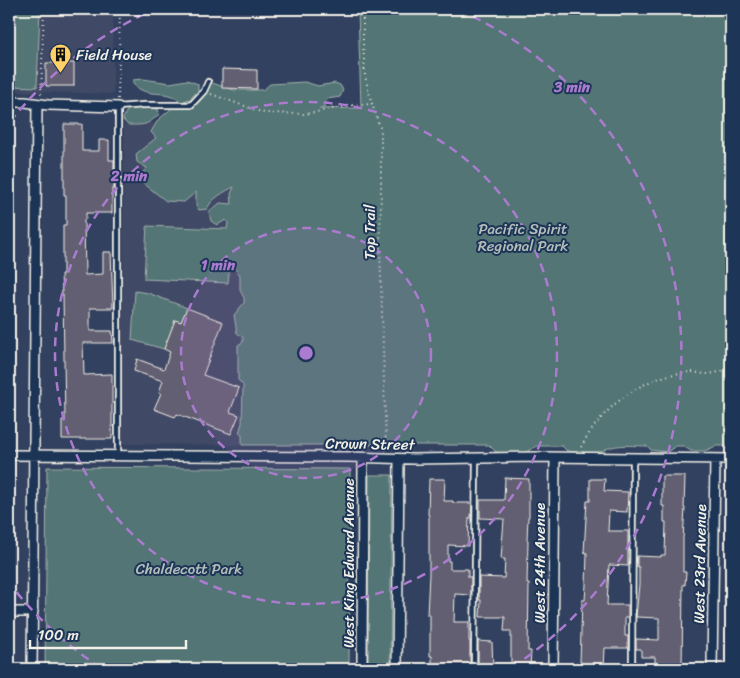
<svg xmlns="http://www.w3.org/2000/svg" width="740" height="678" font-family="Sriracha,sans-serif">
<rect width="100%" height="100%" fill="#32415f"/>
<filter id="ink" filterUnits="userSpaceOnUse"><feTurbulence type="fractalNoise" baseFrequency=".02" numOctaves="2"/><feDisplacementMap in="SourceGraphic" scale="10" xChannelSelector="R" yChannelSelector="G"/><feConvolveMatrix kernelMatrix="1 2 1 2 8 2 1 2 1" color-interpolation-filters="sRGB"/></filter>
<g filter="url(#ink)">
<!-- built -->
<path fill="#414a65" d="M 9,9 L 113,9 L 113,94 L 9,91 Z
M 124,123 L 245,124 L 241,445 L 121,444 Z"/>
<!-- green -->
<path fill="#537474" stroke="#a4b2ae" d="M 9,9 L 40,9 L 37,87 L 9,86 Z
M 358,9 L 731,9 L 731,446 L 716,446 L 705,451 L 691,451 L 683,446 L 676,446 L 667,452 L 651,450 L 647,446 C 627,446 611,442 595,456 C 585,455 577,451 567,451 L 562,446 L 537,446 L 520,455 L 496,452 L 489,445 L 242,445 L 242,435 L 239,433 L 242,423 L 243,385 L 238,380 L 238,345 L 243,342 L 243,337 L 237,333 L 234,315 L 244,303 L 244,298 L 240,290 L 240,275 L 230,262 L 228,283 L 144,279 L 147,226 L 227,229 L 228,223 L 226,220 L 217,225 L 211,221 L 209,212 L 220,203 L 232,204 L 231,194 L 234,187 C 225,191 211,199 207,209 L 199,210 L 196,205 L 196,192 L 184,202 L 166,201 L 142,182 L 142,173 L 147,168 L 137,162 L 136,154 L 156,138 L 151,132 L 158,120 L 178,103 L 181,102 C 179,100 177,98 174,97 C 160,90 147,98 133,84 L 133,80 L 143,79 L 170,83 L 187,80 L 198,84 L 198,91 L 190,99 L 184,101 L 192,99 L 201,91 L 212,83 L 234,90 L 263,90 L 270,84 L 305,82 L 318,86 L 335,83 L 340,85 L 343,90 L 340,97 L 327,99 L 325,106 L 319,109 L 361,108 Z
M 135,107 L 158,109 L 159,114 C 147,126 144,125 128,125 L 123,120 C 125,112 127,109 135,107 Z
M 135,291 L 148,293 L 187,308 L 181,322 L 175,321 L 164,349 L 132,340 Z
M 47,467 L 350,469 L 349,669 L 45,669 Z
M 369,475 L 392,475 L 390,669 L 368,669 Z"/>
<!-- building -->
<path fill="#635e72" stroke="#f4f1e8" d="M 46,63 L 74,63 L 74,86 L 46,86 Z
M 222,69 L 257,70 L 257,89 L 222,88 Z
M 64,124 L 82,124 L 82,151 L 99,151 L 99,140 L 109,140 L 109,160 L 114,160 L 114,189 L 112,189 L 112,213 L 86,213 L 86,219 L 84,219 L 85,275 L 103,274 L 103,252 L 111,252 L 113,308 L 90,308 L 90,331 L 112,331 L 113,343 L 83,343 L 84,375 L 112,374 L 112,439 L 62,439 L 62,420 L 65,420 L 63,295 L 62,295 L 61,274 L 63,274 L 63,225 L 66,225 L 66,195 L 64,195 Z
M 187,308 L 223,322 L 203,375 L 239,388 L 230,412 L 239,415 L 231,434 L 177,414 L 175,417 L 154,409 L 161,393 L 159,392 L 163,381 L 134,371 L 137,359 L 164,369 L 170,352 L 164,349 L 175,320 L 181,322 Z
M 662,476 L 685,476 L 684,508 L 685,508 L 683,539 L 683,572 L 686,572 L 685,585 L 683,584 L 682,669 L 655,669 L 655,657 L 641,657 L 641,649 L 636,649 L 636,639 L 659,640 L 659,618 L 636,617 L 639,584 L 639,567 L 637,567 L 637,556 L 661,557 L 661,555 L 665,555 L 666,522 L 664,522 L 664,506 L 662,506 Z
M 505,478 L 529,479 L 529,517 L 528,517 L 527,540 L 528,540 L 527,584 L 529,584 L 528,651 L 531,651 L 530,668 L 511,667 L 511,631 L 504,631 L 505,617 L 480,617 L 481,600 L 479,600 L 479,577 L 504,578 L 505,559 L 501,559 L 504,519 L 480,518 L 480,500 L 504,500 Z
M 429,479 L 445,479 L 444,501 L 453,501 L 453,503 L 472,503 L 471,518 L 469,518 L 468,546 L 448,545 L 448,561 L 450,561 L 450,569 L 468,569 L 468,577 L 471,577 L 471,595 L 455,594 L 454,622 L 469,622 L 469,641 L 470,641 L 470,669 L 432,669 L 432,656 L 430,656 L 430,615 L 427,615 L 429,574 L 429,515 L 428,515 Z
M 590,479 L 605,479 L 604,491 L 628,492 L 627,512 L 609,511 L 608,531 L 628,531 L 628,566 L 609,565 L 607,605 L 628,605 L 628,617 L 625,617 L 625,636 L 628,636 L 628,648 L 605,648 L 604,669 L 584,669 L 584,663 L 580,663 L 582,600 L 585,600 L 586,585 L 587,553 L 584,552 L 587,501 L 590,501 Z
M 478,641 L 492,642 L 493,669 L 478,669 Z"/>
<g fill="none" stroke-linecap="round" stroke-linejoin="round">
<defs>
<path id="lane" d="M 118,456 L 118,107 L 144,105 L 191,105 L 204,91 L 208,82
M 474,669 L 476,459
M 632,669 L 633,458"/>
<path id="street" d="M 9,102 L 25,102 L 48,105 L 118,107
M 9,455 L 349,457 L 413,459 L 542,457 L 731,459
M 9,612 L 33,612
M 32,669 L 37,104
M 362,669 L 363,458
M 397,669 L 399,459
M 553,669 L 555,458
M 712,669 L 715,459"/>
</defs>
<!-- lane casing -->
<use href="#lane" stroke="#f4f1e8" stroke-width="8"/>
<!-- street casing -->
<use href="#street" stroke="#f4f1e8" stroke-width="12"/>
<!-- path -->
<path stroke="#f4f1e8" stroke-width="2" stroke-dasharray="1 4" stroke-linecap="butt" d="M 363,9 L 363,42 L 365,76 L 372,104 L 381,130 L 381,185 L 380,246 L 386,449
M 41,94 L 44,9
M 211,94 L 264,113 L 305,114 L 353,105 L 372,104
M 118,99 L 120,9
M 581,447 C 599,413 632,384 670,375 C 677,373 686,372 693,372 C 698,373 703,374 708,374 C 716,373 724,371 731,368"/>
<!-- lane -->
<use href="#lane" stroke="#1d3557" stroke-width="4.5"/>
<!-- street -->
<use href="#street" stroke="#1d3557" stroke-width="9"/>
</g>
</g>
<!-- distance rings -->
<circle cx="306" cy="353" r="125" fill="#ab7bcf" fill-opacity=".12"/>
<g fill="none" stroke="#ab7bcf" stroke-width="2.5" stroke-dasharray="9 6">
<circle cx="306" cy="353" r="125"/>
<circle cx="306" cy="353" r="251"/>
<path d="M101 668A376 376 0 0 1 10 584M10 122A376 376 0 0 1 153 10M459 10A376 376 0 0 1 511 668"/>
</g>
<!-- icons -->
<defs>
<symbol id="building-pin" viewBox="-11 -11 22 30"><path d="M0 17L-7.5 6A9.5 9.5 0 1 1 7.5 6Z" fill="#ffd166" stroke="#1d3557"/><path d="M-4-6H4V6H1V3H-1V6H-4ZM-2.5-4.3h1.7v1.8h-1.7ZM.8-4.3h1.7v1.8H.8ZM-2.5-1h1.7V.8h-1.7ZM.8-1h1.7V.8H.8Z" fill="#111"/></symbol>
</defs>
<g fill-rule="evenodd">
<use href="#building-pin" x="48" y="42" width="25" height="34"/>
</g>
<g text-anchor="middle" stroke-width="4" stroke-linejoin="round" paint-order="stroke">
<!-- poi labels -->
<g font-size="15" fill="#f4f1e8" stroke="#1d3557" text-anchor="start">
<text x="76" y="60">Field House</text>
</g>
<!-- park labels -->
<g font-size="15" fill="#b4bfba" stroke="#1d3557">
<text x="523" y="234">Pacific Spirit<tspan x="523" dy="17">Regional Park</tspan></text>
<text x="189" y="574">Chaldecott Park</text>
</g>
<!-- street labels -->
<g font-size="15" fill="#f4f1e8" stroke="#1d3557">
<text transform="translate(370 232) rotate(-90)" y="5">Top Trail</text>
<text transform="translate(370 444) rotate(1)" y="5">Crown Street</text>
<text transform="translate(349 563) rotate(-90)" y="5">West King Edward Avenue</text>
<text transform="translate(540 563) rotate(-90)" y="5">West 24th Avenue</text>
<text transform="translate(700 564) rotate(-89)" y="5">West 23rd Avenue</text>
</g>
</g>
<circle cx="306" cy="353" r="8" fill="#ab7bcf" stroke="#1d3557" stroke-width="2.5"/>
<g font-size="15" text-anchor="middle" font-weight="bold" fill="#ab7bcf" stroke="#1d3557" stroke-width="4" stroke-linejoin="round" paint-order="stroke">
<text x="572" y="92">3 min</text>
<text x="129" y="181">2 min</text>
<text x="218" y="270">1 min</text>
</g>
<!-- margin -->
<rect width="740" height="678" fill="none" stroke="#1d3557" stroke-width="30"/>
<rect x="15" y="15" width="710" height="648" fill="none" stroke="#f4f1e8" stroke-width="2" filter="url(#ink)"/>
<!-- scale -->
<path d="M30 640v8h156v-8" fill="none" stroke="#f4f1e8" stroke-width="2.5"/>
<text x="38" y="640" font-size="15" fill="#f4f1e8" stroke="#1d3557" stroke-width="4" paint-order="stroke">100 m</text>
</svg>
